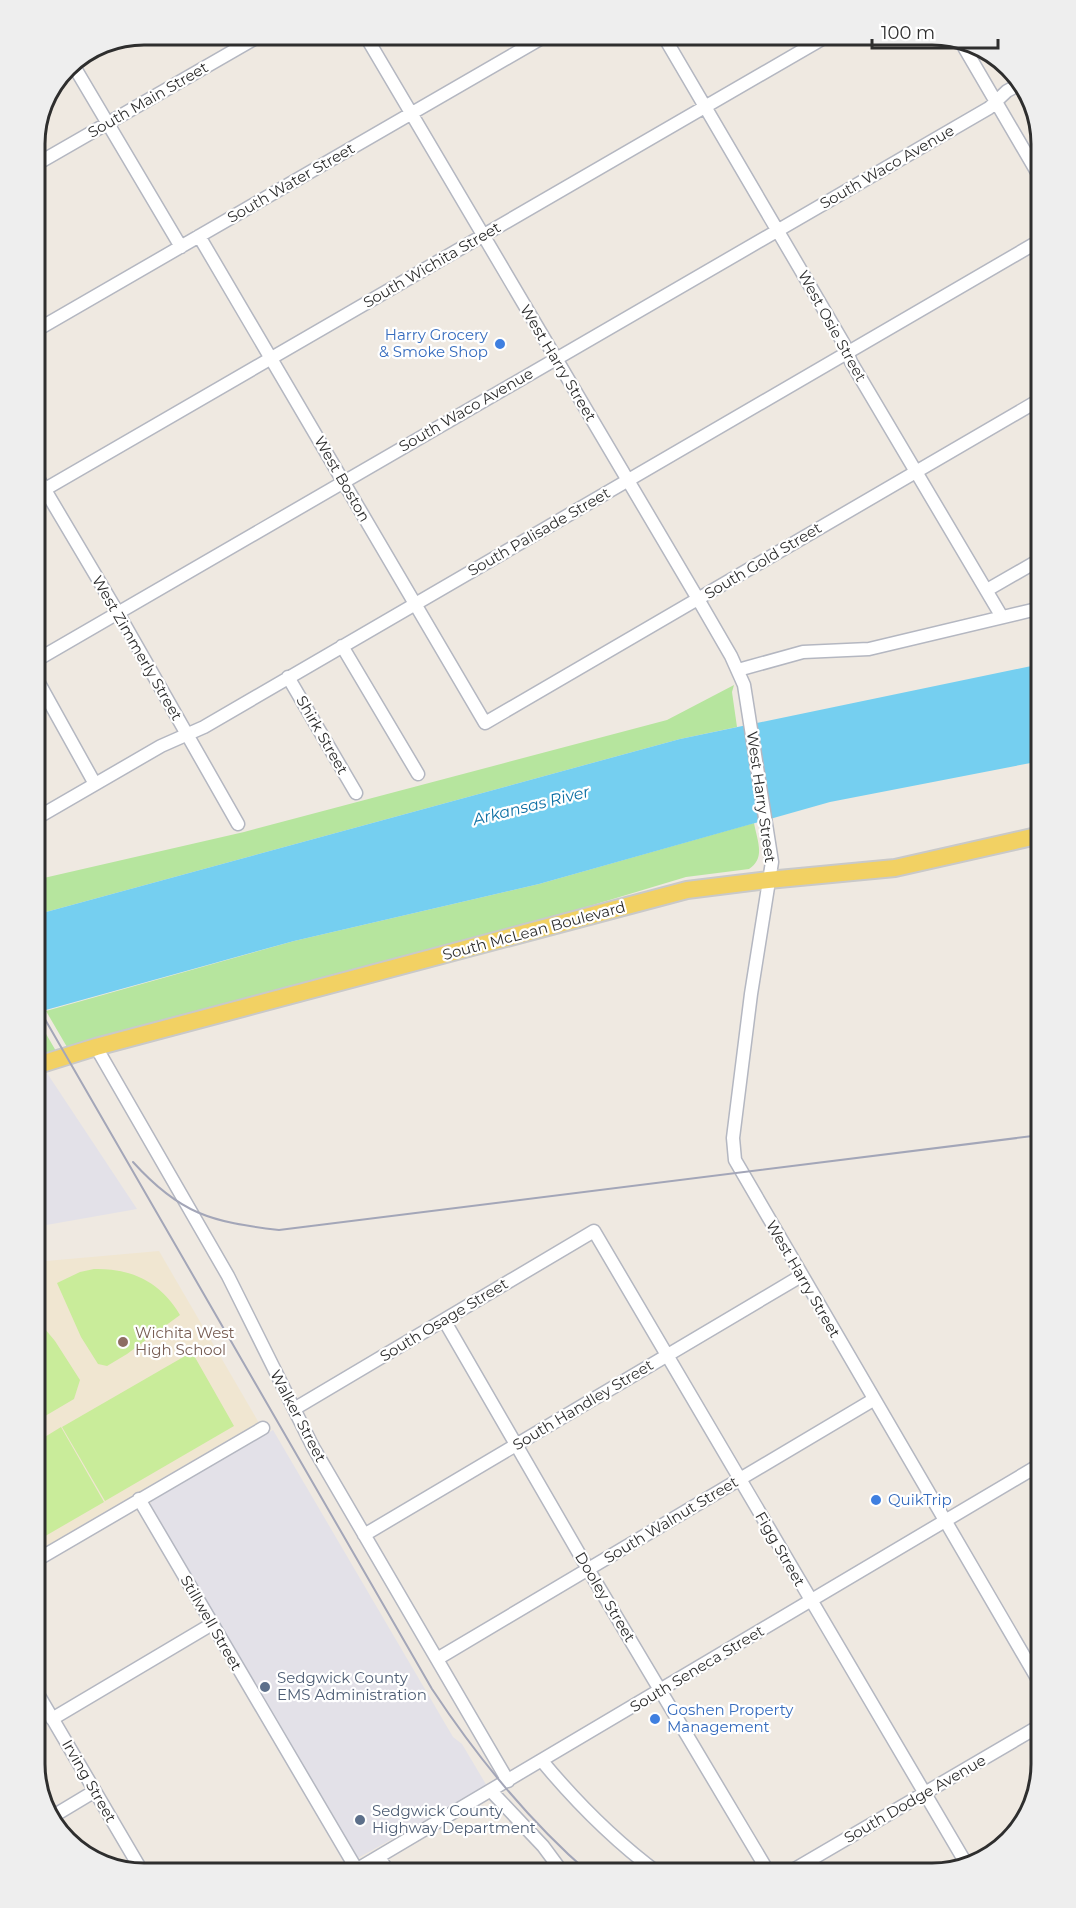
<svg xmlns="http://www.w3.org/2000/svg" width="1076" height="1908" font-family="Montserrat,sans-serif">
<rect width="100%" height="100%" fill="#efe9e1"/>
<!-- industrial -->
<path fill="#e3e1e8" d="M 45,1070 L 137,1209 L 35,1227 L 35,1073 Z
M 273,1430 L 453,1737 L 462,1744 L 487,1786 L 358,1858 L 150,1507 L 151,1502 L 154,1499 Z"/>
<!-- education -->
<path fill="#f0e6d1" d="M 159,1251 L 259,1423 L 35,1556 L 35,1262 Z"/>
<!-- green -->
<path fill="#b6e59e" d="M 734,685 L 732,692 L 737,727 L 680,739 L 35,915 L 35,880 L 244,832 L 667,720 Z
M 754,823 C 757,840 766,858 749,869 L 686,877 L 553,917 L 67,1047 L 46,1011 L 294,941 L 539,884 Z
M 35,1015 L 56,1051 L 35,1056 Z"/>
<!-- pitch -->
<path fill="#c9ec9a" d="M 94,1269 C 131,1268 161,1282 180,1315 L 127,1354 L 107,1366 L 98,1364 L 81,1337 L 57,1283 L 80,1272 Z
M 35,1317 L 55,1341 L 80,1380 L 74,1399 L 35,1422 Z
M 192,1352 L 234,1426 L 105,1501 L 62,1427 Z
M 61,1427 L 104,1502 L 35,1542 L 35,1443 Z"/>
<!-- water -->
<path fill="#75cff0" d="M 1041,664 L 1041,761 L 830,802 L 539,884 L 294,941 L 35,1013 L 35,915 L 680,739 Z"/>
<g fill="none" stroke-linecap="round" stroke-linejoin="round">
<defs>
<path id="minor" d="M 365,35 L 698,599 L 731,656 L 744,685 L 772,862 L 751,994 L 733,1138 L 735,1160 L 1041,1685
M 663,35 L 844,344 L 851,362 L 1002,617
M 961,42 L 1041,179
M 72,63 L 181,247
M 35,165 L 261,35
M 199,236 L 485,723 L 1041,399
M 35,331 L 547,35
M 35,473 L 118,613 L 238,824
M 35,495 L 829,35
M 987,590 L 1041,559
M 342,646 L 418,774
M 35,661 L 989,108 L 1007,91 L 1020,84
M 738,670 L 803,652 L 869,649 L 1041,608
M 35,676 L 95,784
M 288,677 L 356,793
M 35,819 L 161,746 L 204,727 L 1041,240
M 96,1047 L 228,1276 L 313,1447 L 508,1781
M 444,1320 L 588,1569 L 769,1873
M 294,1409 L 594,1231 L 967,1865
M 139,1499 L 357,1870
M 364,1535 L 801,1276
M 35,1561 L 263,1428
M 437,1659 L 873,1400
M 35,1689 L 143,1873
M 52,1719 L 212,1624
M 542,1761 C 576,1802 615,1841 658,1873
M 491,1791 L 543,1846 L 563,1873
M 50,1818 L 95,1791
M 379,1857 L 389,1873
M 351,1873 L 1041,1464
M 788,1873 L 1041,1725"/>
<path id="major" d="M 35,1066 L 96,1047 L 687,890 L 768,880 L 895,868 L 1041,835"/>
</defs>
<!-- minor casing -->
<use href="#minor" stroke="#b4b7c1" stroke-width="15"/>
<!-- major casing -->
<use href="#major" stroke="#c9c9c9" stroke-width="20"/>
<!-- minor -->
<use href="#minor" stroke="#fff" stroke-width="12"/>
<!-- major -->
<use href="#major" stroke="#f2d163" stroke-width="16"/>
<!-- rail -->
<path stroke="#a3a6b8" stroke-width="2" d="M 35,1002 L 432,1689 C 477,1757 527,1819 589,1873
M 133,1162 C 180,1214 211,1222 279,1230 L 1041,1135"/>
</g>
<!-- markers -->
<g fill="#3f7fe0" stroke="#fff" stroke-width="2">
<circle cx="500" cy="344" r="6"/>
<circle cx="876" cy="1500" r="6"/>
<circle cx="655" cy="1719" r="6"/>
</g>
<circle fill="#8d6e63" stroke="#fff" stroke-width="2" cx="123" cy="1342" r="6"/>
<g fill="#5c6f8a" stroke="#fff" stroke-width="2">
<circle cx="265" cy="1687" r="6"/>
<circle cx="360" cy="1820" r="6"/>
</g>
<g text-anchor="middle" stroke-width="4.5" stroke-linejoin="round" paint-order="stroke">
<!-- street labels -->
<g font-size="15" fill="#2e2e2e" stroke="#fff">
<text transform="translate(148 100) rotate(-30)" y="5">South Main Street</text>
<text transform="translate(887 167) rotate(-30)" y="5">South Waco Avenue</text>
<text transform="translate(291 183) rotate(-30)" y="5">South Water Street</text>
<text transform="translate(432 265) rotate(-30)" y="5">South Wichita Street</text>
<text transform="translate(832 326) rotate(61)" y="5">West Osie Street</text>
<text transform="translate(558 363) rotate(59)" y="5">West Harry Street</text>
<text transform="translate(466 410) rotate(-30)" y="5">South Waco Avenue</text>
<text transform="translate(342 479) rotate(60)" y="5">West Boston</text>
<text transform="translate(539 532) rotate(-30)" y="5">South Palisade Street</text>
<text transform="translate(763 561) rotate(-31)" y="5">South Gold Street</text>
<text transform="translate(137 648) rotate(60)" y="5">West Zimmerly Street</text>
<text transform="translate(322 735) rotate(60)" y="5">Shirk Street</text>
<text transform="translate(761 797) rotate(82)" y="5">West Harry Street</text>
<text transform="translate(534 931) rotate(-15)" y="5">South McLean Boulevard</text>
<text transform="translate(803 1279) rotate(60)" y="5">West Harry Street</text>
<text transform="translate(444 1320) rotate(-31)" y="5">South Osage Street</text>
<text transform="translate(583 1405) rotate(-31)" y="5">South Handley Street</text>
<text transform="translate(298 1416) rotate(62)" y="5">Walker Street</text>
<text transform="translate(671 1520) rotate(-31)" y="5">South Walnut Street</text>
<text transform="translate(780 1549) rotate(60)" y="5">Figg Street</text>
<text transform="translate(605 1597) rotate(59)" y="5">Dooley Street</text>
<text transform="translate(211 1623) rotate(60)" y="5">Stillwell Street</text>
<text transform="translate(697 1669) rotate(-31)" y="5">South Seneca Street</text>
<text transform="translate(89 1781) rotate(60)" y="5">Irving Street</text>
<text transform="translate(915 1799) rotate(-30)" y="5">South Dodge Avenue</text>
</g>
<!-- shop labels -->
<g font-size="15" fill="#366cbe" stroke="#fff" text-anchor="start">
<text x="488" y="340" text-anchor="end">Harry Grocery<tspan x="488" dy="17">&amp; Smoke Shop</tspan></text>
<text x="888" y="1505">QuikTrip</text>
<text x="667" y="1715">Goshen Property<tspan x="667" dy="17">Management</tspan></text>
</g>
<!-- education labels -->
<g font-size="15" fill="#785e54" stroke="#fff" text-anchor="start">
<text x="135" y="1338">Wichita West<tspan x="135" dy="17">High School</tspan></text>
</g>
<!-- service labels -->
<g font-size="15" fill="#4e5e75" stroke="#fff" text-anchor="start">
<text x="277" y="1683">Sedgwick County<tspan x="277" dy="17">EMS Administration</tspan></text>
<text x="372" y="1816">Sedgwick County<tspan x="372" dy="17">Highway Department</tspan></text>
</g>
<!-- water labels -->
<g font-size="16" font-style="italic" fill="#0d6fa3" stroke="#fff">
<text transform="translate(531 805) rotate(-14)" y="6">Arkansas River</text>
</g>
</g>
<!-- crop -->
<path d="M0 0H1076V1908H0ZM144 45H932A99 99 0 0 1 1031 144V1764A99 99 0 0 1 932 1863H144A99 99 0 0 1 45 1764V144A99 99 0 0 1 144 45Z" fill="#eee" fill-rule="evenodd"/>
<path fill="none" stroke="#2e2e2e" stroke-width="3" d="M144 45H932A99 99 0 0 1 1031 144V1764A99 99 0 0 1 932 1863H144A99 99 0 0 1 45 1764V144A99 99 0 0 1 144 45Z"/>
<!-- scale -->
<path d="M872 39v9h126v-9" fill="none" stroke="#2e2e2e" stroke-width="3"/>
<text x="881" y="39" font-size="18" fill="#2e2e2e" stroke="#ffffff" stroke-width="4.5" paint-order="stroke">100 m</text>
</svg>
